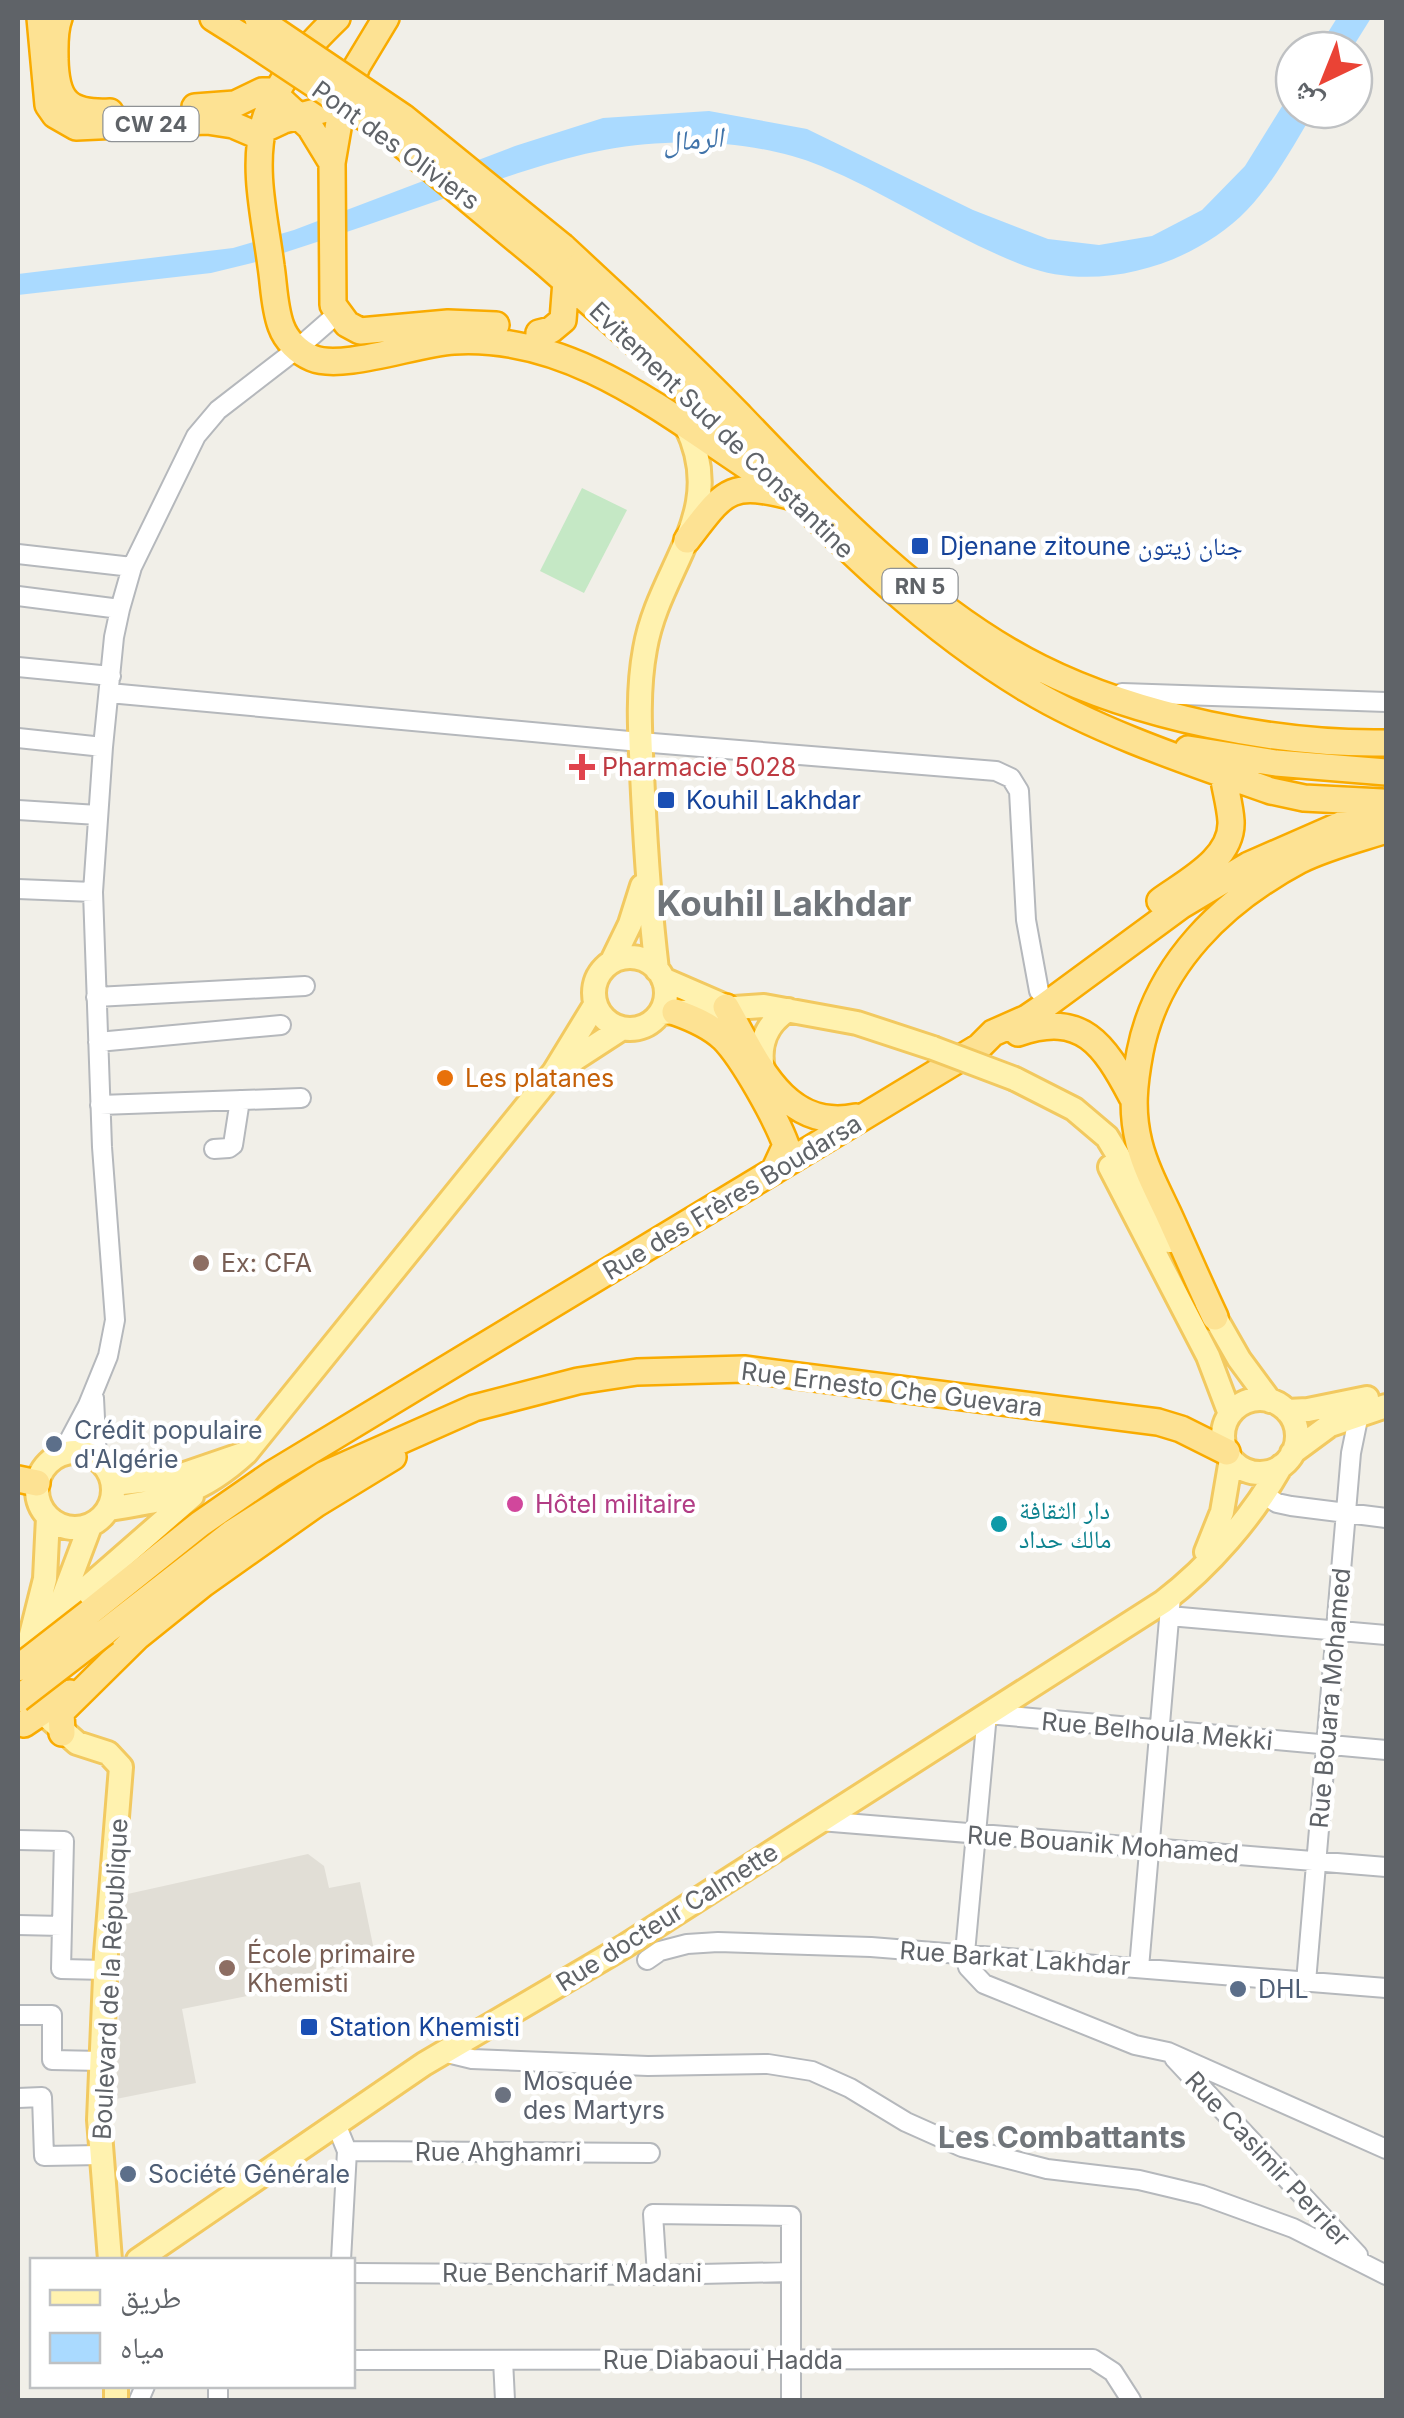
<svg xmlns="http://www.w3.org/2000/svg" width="1404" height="2418" font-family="Inter,'Noto Naskh Arabic',sans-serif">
<rect width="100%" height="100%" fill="#f1efe8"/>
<!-- education -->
<path fill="#e1ded6" d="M 308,1854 L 324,1866 L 329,1888 L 360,1882 L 376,1960 L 292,1977 L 293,1987 L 182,2009 L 196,2083 L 116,2099 L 123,1895 Z"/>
<!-- green -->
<path fill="#c5e8c5" d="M 582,488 L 627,510 L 584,593 L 540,571 Z"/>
<!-- water -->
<path fill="#aadaff" d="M 1337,18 L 1371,18 L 1351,50 L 1317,50 Z
M 1294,87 L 1294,110 L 1315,110 C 1294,144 1275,181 1247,210 C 1194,265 1098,294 1025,266 C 954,239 891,195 821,166 C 773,146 716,141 665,143 C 595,145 526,170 460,193 C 391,217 322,241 252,263 L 211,273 L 18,295 L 18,274 L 233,248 L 294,230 L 515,146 L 603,118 L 709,111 L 807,129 L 973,210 L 1048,239 L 1099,245 L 1152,236 L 1202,210 L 1245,166 Z"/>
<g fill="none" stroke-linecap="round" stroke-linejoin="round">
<defs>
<path id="minor" d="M 18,554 L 132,567
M 18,596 L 120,609
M 18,667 L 111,676
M 109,693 L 640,742 L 996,771 L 1011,778 L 1019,791 L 1026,920 L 1039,991
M 1122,693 L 1386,702
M 18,738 L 103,747
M 18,810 L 98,815
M 18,889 L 93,892
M 96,997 L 305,986
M 98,1042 L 281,1025
M 100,1105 L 301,1098
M 214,1149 L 229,1148 L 233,1145 L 240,1100
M 94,1398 L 97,1459
M 62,1454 L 88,1405 L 108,1356 L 115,1320 L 102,1147 L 93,892 L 103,747 L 114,637 L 120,609 L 132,567 L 196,436 L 218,410 L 297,349 L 337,314
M 1263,1494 L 1277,1503 L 1291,1506 L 1386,1518
M 1169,1616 L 1386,1635
M 1386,1750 L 987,1714 L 965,1953 L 968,1967 L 984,1984 L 1135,2045 L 1168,2052 L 1386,2149
M 820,1821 L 1386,1867
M 18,1840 L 64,1841 L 61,1969 L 106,1970
M 18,1925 L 62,1926
M 647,1960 L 660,1951 L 687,1944 L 718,1942 L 871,1947 L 1386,1988
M 1139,1968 L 1171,1596
M 1306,1982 L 1351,1453 L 1359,1414
M 18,2015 L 52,2015 L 52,2060 L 102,2061
M 443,2052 L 472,2059 L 648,2066 L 768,2064 L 812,2071 L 850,2088 L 906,2122 L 962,2147 L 1047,2169 L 1139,2180 L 1202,2195 L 1293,2228 L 1386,2275
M 1174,2058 L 1358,2255
M 18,2098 L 42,2097 L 44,2156 L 101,2155
M 336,2124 L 347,2151 L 341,2260
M 347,2151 L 650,2153
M 352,2273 L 657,2275 L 791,2272
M 657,2275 L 653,2214 L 791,2216 L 791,2400
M 352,2360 L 1093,2359 L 1113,2372 L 1131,2400
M 503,2360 L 505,2400
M 218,2386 L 218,2400
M 139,2400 L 145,2386"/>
<path id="major" d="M594 993a36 36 0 1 1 72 0a36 36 0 1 1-72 0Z
M 612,961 L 630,924 L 642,886
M 657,970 C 650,911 646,853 643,794 C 641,747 636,697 645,649 C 659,567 729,513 686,426
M 663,979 L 723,1005
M 661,1013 L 764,1006 L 857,1023 L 933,1048
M 561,1068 L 621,1029
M 763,1070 C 758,1044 766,1024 788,1010
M 1015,1079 L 1074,1109 L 1107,1137 L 1170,1241
M 1110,1167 L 1208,1356 L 1230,1414
M 1207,1303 L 1239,1359 L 1270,1401
M1223 1436a37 37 0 1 1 74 0a37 37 0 1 1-74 0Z
M 1287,1411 L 1308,1410 L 1367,1398
M37 1490a38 38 0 1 1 76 0a38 38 0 1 1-76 0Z
M 246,1453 L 554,1072 L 595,1005
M 1292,1453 L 1330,1425 L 1386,1406
M 109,1509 C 170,1499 199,1496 246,1453 L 176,1477 L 113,1484
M 1206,1552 L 1222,1512 L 1231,1459
M 58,1613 L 192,1496
M 48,1650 L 56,1616 L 90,1526
M 22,1671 L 45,1579 L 48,1517
M 51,1720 L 77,1743 L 108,1753 L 121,1767 L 106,1954 L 99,2120 L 110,2260
M 138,2260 L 424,2064 L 625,1946 L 1163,1602 C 1210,1566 1252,1517 1281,1466
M 116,2386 L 116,2400"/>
<path id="highway" d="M 40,18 L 48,105 L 55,115 L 76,127 L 207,121 L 233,125 L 254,134 L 284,120 L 342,105
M 59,18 C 54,31 55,45 55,59 C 56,101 68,114 110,112
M 213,18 L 240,35
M 337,18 C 307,47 276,80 264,123 C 252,169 265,219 271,266 C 274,285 274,307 281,326 C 286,340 298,352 312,358 C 342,371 417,343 454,341 C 567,334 659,408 748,467
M 386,18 L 357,66 L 342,105 L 332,163 L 333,305 L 347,324 L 360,331 L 448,323 L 496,325
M 195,107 L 235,104 L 262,91 L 271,91 L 310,127 L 332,163
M 563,247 C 622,302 682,356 739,415 C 826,506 926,611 1040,668 C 1138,717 1277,745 1386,743
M 546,264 C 599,311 653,357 703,406 C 807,507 902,614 1027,689 C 1098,732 1192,763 1271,791 L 1304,798 L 1382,802
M 539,333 L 551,330 L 563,320 L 566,281
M 687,540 C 725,491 728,480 793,497
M 1188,749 L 1276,763 L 1386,772
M 1160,901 C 1186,882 1233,859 1231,821 C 1230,805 1225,789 1223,774
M 726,1007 C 756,1059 783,1132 856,1117
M 675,1012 C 692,1018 709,1025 723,1038 C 743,1058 776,1118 786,1145 L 774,1171
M 1018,1033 C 1082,1011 1104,1044 1132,1097
M 1215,1317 C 1199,1283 1184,1248 1168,1213 C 1157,1190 1145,1167 1139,1143 C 1131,1111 1134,1084 1140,1052 C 1157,964 1223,901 1300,860 C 1326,847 1358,839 1386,830
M 18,1479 L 37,1483
M 90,1612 L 200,1524 L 272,1474 L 979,1047 L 993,1033 L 1027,1018 L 1046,1005 L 1182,905 L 1249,865 L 1386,805
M 105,1632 L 232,1533 L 323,1475 L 474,1408 L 578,1381 L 637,1372 L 744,1369 L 1158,1422 L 1181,1429 L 1227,1452
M 24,1724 L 70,1693
M 62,1733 L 61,1712 L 137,1637 L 203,1584 L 316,1504 L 393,1457"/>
</defs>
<!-- minor casing -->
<use href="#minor" stroke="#b5b8bc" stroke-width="22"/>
<!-- major casing -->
<use href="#major" stroke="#f2c960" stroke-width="28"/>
<!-- highway casing -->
<use href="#highway" stroke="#f9ab00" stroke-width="30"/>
<!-- minor -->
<use href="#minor" stroke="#fff" stroke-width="18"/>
<!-- major -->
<use href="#major" stroke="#fff2af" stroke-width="22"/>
<!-- highway -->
<use href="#highway" stroke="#fde293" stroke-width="25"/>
<!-- tram -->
<path stroke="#b6b7b8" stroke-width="2.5" d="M 1384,18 L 1386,21"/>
<defs>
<path id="major-bridge" d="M 933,1048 L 1015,1079"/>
<path id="highway-bridge" d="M 258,19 L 403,117 L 563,247
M 240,35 L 388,133 L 546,264
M 18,1668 L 90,1612
M 18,1699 L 105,1632"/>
</defs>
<!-- major-bridge casing -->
<use href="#major-bridge" stroke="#f2c960" stroke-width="28" stroke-linecap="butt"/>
<!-- highway-bridge casing -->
<use href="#highway-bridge" stroke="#f9ab00" stroke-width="30" stroke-linecap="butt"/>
<!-- major-bridge -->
<use href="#major-bridge" stroke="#fff2af" stroke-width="22"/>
<!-- highway-bridge -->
<use href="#highway-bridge" stroke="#fde293" stroke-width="25"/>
</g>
<!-- markers -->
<g fill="#1a4fb4" stroke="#fff" stroke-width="4">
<rect x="910" y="536" width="20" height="20" rx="5"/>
<rect x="656" y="790" width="20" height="20" rx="5"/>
<rect x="299" y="2017" width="20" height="20" rx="5"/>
</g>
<path fill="#e0444e" stroke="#fff" stroke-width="4" d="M577 752h10v10h10v10h-10v10h-10v-10h-10v-10h10z"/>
<circle fill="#e8710a" stroke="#fff" stroke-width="4" cx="445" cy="1078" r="10"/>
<g fill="#8d6e63" stroke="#fff" stroke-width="4">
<circle cx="201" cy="1263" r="10"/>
<circle cx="227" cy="1968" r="10"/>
</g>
<g fill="#5c6f8a" stroke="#fff" stroke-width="4">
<circle cx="54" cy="1444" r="10"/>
<circle cx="1238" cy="1989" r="10"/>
<circle cx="128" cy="2174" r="10"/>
</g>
<circle fill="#d1479c" stroke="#fff" stroke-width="4" cx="515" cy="1504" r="10"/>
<circle fill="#0f9aa8" stroke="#fff" stroke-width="4" cx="999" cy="1524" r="10"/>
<circle fill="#6b7280" stroke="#fff" stroke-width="4" cx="503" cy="2095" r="10"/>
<g text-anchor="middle" stroke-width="9" stroke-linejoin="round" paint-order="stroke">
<!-- shield labels -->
<g fill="#fff" stroke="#8f9295" stroke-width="2.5">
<rect x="103.5" y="107" width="95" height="34" rx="8"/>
<rect x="882.5" y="569" width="75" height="34" rx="8"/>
</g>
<g font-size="22" font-weight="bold" fill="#5f6368">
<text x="151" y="132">CW 24</text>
<text x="920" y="594">RN 5</text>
</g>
<!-- street labels -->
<g font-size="25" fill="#5f6368" stroke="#fff">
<text transform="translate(396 145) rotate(36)" y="9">Pont des Oliviers</text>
<text transform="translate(722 430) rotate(44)" y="9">Evitement Sud de Constantine</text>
<text transform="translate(732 1197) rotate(-31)" y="9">Rue des Frères Boudarsa</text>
<text transform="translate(892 1389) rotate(7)" y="9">Rue Ernesto Che Guevara</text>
<text transform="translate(1330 1698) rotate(-85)" y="9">Rue Bouara Mohamed</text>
<text transform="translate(1157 1731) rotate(5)" y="9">Rue Belhoula Mekki</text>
<text transform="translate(1103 1844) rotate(4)" y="9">Rue Bouanik Mohamed</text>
<text transform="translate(667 1917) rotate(-32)" y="9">Rue docteur Calmette</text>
<text transform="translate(1015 1958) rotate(4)" y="9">Rue Barkat Lakhdar</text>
<text transform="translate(110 1979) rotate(-87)" y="9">Boulevard de la République</text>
<text x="498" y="2161">Rue Ahghamri</text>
<text transform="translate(1268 2159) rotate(47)" y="9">Rue Casimir Perrier</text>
<text x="572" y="2282">Rue Bencharif Madani</text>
<text x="723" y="2369">Rue Diabaoui Hadda</text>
</g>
<!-- transit labels -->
<g font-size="25" fill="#164399" stroke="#fff" text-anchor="start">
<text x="940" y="555">Djenane zitoune جنان زيتون</text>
<text x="686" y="809">Kouhil Lakhdar</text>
<text x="329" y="2036">Station Khemisti</text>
</g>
<!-- health labels -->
<g font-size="25" fill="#be3a42" stroke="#fff" text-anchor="start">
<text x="602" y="776">Pharmacie 5028</text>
</g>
<!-- food labels -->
<g font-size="25" fill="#c56008" stroke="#fff" text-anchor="start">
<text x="465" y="1087">Les platanes</text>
</g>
<!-- education labels -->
<g font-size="25" fill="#785e54" stroke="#fff" text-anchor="start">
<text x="221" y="1272">Ex: CFA</text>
<text x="247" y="1963">École primaire<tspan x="247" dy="29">Khemisti</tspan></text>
</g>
<!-- service labels -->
<g font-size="25" fill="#4e5e75" stroke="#fff" text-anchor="start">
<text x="74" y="1439">Crédit populaire<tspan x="74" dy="29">d'Algérie</tspan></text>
<text x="1258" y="1998">DHL</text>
<text x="148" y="2183">Société Générale</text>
</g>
<!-- hotel labels -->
<g font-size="25" fill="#b23c85" stroke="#fff" text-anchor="start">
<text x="535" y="1513">Hôtel militaire</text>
</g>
<!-- culture labels -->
<g font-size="25" fill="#0d838f" stroke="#fff" text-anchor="start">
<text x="1019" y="1519">دار الثقافة<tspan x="1019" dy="29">مالك حداد</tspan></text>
</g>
<!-- worship labels -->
<g font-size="25" fill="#5b616d" stroke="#fff" text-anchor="start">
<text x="523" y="2090">Mosquée<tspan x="523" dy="29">des Martyrs</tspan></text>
</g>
<!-- water labels -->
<g font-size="28" font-style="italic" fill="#4174aa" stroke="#fff">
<text transform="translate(693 139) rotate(-5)" y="10">الرمال</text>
</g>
<!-- quarter labels -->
<g font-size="30" font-weight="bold" fill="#70757a" stroke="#fff">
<text x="1062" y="2148">Les Combattants</text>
</g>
<!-- district labels -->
<g font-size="35" font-weight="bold" fill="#70757a" stroke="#fff">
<text x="784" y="916">Kouhil Lakhdar</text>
</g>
</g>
<!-- border -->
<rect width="1404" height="2418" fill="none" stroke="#5f6368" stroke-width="40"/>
<!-- legend -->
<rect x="30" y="2258" width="325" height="130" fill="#ffffff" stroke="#bfc1c3" stroke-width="2.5"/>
<rect x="50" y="2290" width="50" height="15" fill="#fff2af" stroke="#bfc1c3" stroke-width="2.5"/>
<text x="120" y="2308" font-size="30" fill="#5f6368">طريق</text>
<rect x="50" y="2333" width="50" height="30" fill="#aadaff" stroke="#bfc1c3" stroke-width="2.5"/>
<text x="120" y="2358" font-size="30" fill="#5f6368">مياه</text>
<!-- north arrow -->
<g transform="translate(1324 80) rotate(223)"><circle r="48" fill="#ffffff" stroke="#bfc1c3" stroke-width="2.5"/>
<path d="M0-8L18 38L0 25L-18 38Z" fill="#ea4335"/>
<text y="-15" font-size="28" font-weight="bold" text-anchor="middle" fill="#5f6368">ش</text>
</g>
</svg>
